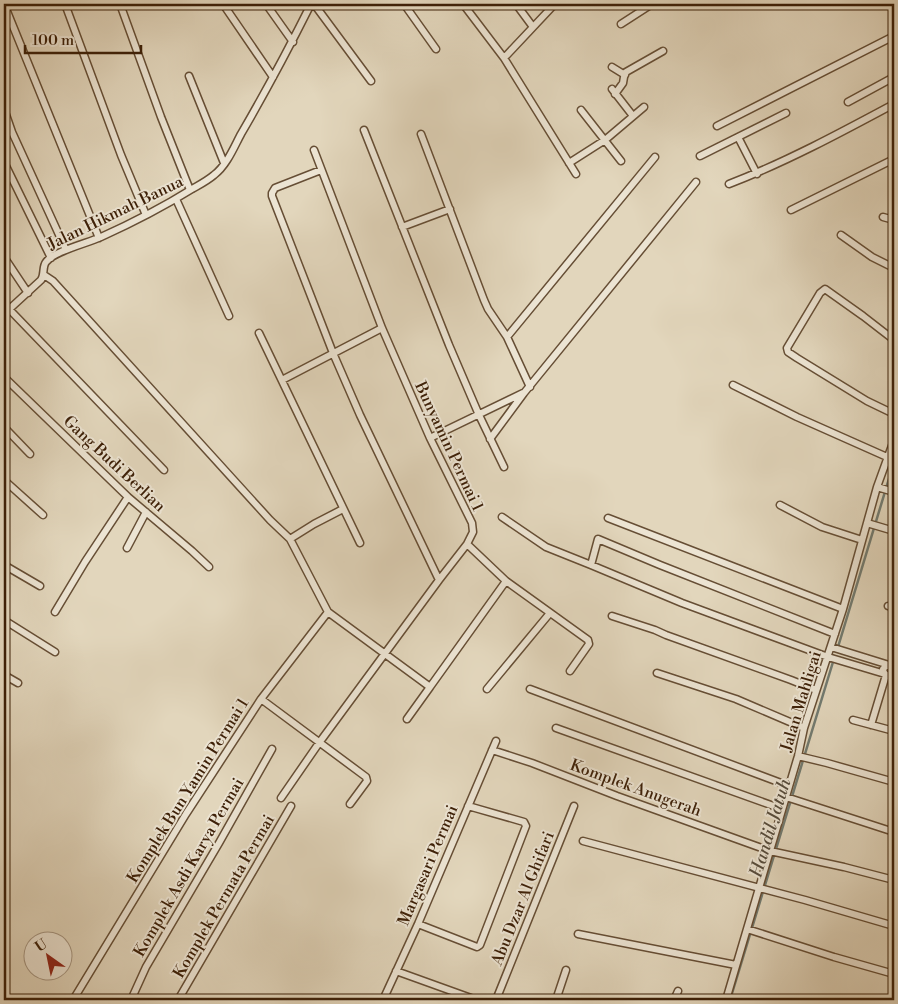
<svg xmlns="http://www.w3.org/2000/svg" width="898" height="1004" font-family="'Libre Bodoni',serif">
<rect width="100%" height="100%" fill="#e2d6bc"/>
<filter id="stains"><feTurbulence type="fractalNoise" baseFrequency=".004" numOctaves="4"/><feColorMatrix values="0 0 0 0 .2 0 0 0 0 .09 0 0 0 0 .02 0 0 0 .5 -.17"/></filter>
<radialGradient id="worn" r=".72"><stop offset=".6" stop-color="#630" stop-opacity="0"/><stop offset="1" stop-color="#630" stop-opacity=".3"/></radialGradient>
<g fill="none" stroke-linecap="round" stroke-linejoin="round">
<!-- stream -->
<path stroke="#727b71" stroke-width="2.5" d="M 4,308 L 7,305
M 838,647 L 894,462
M 730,1000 L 833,662"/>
<defs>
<path id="street" d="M 4,4 L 99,238
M 65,4 L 121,155 L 146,215
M 120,4 L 161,117 L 190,190
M 223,4 L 273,77
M 266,4 L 293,42
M 314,4 L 371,81
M 404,4 L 436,49
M 463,4 L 504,58 L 576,174
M 516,4 L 533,27
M 621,24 L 652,4
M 504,58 L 552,7 L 557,4
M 612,67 L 625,75
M 189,76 L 224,163
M 612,89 L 633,116
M 615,94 L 623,83 L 624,77 L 626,72 L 663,51
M 848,102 L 894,77
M 4,109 L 12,132 L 66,250
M 581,110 L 621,161
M 717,126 L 894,36
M 364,130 L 449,345 L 479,415 L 504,467
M 421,134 L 484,300 L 488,309 L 507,337 L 530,387
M 738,137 L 757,174
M 700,156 L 786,113
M 4,162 L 51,258
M 569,163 L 605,140 L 644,107
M 321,170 L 275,188 L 272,193 L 272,196 L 333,353 L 360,415 L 439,580
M 729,184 C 786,162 840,133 894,104
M 176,199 L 229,316
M 791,210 L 894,159
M 883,217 L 894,220
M 402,227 L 450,209
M 841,235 L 872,257 L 894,268
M 4,257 L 28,293
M 44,275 L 53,281 L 270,520 L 290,539
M 9,309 L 164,470
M 4,314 L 41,280 C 45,274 42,267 46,262 C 54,251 88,243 101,237 C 132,223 163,207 192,189 C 199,185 207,181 214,175 C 227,165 234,147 241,134 C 266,91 289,48 311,4
M 259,333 L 360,543
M 507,337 L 655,157
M 894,340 L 863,316 L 825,289 L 820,293 L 787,348 L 788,352 L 797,358 L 867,401 L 894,414
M 4,377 L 128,497 L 192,551 L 209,567
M 282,380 L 382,328
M 733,385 L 797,417 L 887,457
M 4,427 L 30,454
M 430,438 L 523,393
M 490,439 L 524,393 L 696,182
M 4,480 L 43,515
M 877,487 L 894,492
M 780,505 L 822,527 L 862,540
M 502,517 L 546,547 L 591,565 L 682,603 L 828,657 L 885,674
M 608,518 L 843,609
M 867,523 L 894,531
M 467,544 L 506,581 L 588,640 L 589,644 L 570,671
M 127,548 L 146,512
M 4,565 L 40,586
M 591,565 L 598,539 L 660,565 L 835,634
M 888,606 L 894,608
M 55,612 L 85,562 L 128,497
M 328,612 L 430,687 L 506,581
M 612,616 L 655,630 L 666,635 L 791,680 L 816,690
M 4,620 L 55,652
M 831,647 L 889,665
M 891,666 L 894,656
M 657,673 L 736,699 L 804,728
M 4,675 L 18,683
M 891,675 L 894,672 L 894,669 L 891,666 L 886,666 L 883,669 C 884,677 889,675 894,676
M 487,689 L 550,613
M 530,689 L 789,786
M 261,699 L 366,777 L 367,781 L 350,804
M 407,719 L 430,687
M 853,720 L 894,731
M 871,725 L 886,675
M 556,728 L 782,809
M 492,750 L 532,763 L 617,796 L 770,851 L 844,867 L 894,880
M 798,756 L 827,763 L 894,782
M 786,797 L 894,832
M 281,798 L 319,743 L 439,580 L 467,544 L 473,532 L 472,523 L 430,438 L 382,328 L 314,150
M 583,841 L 805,900 L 894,926
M 418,924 L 477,947 L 480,945 L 526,826 L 524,822 L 468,806
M 747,929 L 834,957 L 894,974
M 578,934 L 736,965
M 396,971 L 471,998
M 73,1000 L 186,814 L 261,699 L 328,612 L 290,539 L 314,524 L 343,509
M 131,1000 L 146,967 L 219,843 L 272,749
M 178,1000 L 291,806
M 383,1000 L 418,924 L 496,741
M 496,1000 L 574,806
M 556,1000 L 566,970
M 674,1000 L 678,991
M 726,1000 L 798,756 L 804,728 L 843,609 L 877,487 L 894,440"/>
</defs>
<!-- street casing -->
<use href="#street" stroke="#664e35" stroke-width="9"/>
<!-- street -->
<use href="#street" stroke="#ece4d3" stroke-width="6"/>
</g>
<g text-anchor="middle" stroke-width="4" stroke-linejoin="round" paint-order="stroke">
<!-- street labels -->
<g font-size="16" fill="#3d2008" stroke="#ece4d3">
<text transform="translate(115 212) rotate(-26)" y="6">Jalan Hikmah Banua</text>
<text transform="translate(450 446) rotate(65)" y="6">Bunyamin Permai 1</text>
<text transform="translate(115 463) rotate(43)" y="6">Gang Budi Berlian</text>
<text transform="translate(800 701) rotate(-73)" y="6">Jalan Mahligai</text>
<text transform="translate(636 787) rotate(20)" y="6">Komplek Anugerah</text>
<text transform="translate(187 790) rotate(-58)" y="6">Komplek Bun Yamin Permai 1</text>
<text transform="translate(427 865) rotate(-67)" y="6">Margasari Permai</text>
<text transform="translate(188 867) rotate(-60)" y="6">Komplek Asdi Karya Permai</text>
<text transform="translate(223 896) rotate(-60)" y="6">Komplek Permata Permai</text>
<text transform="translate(522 898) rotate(-68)" y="6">Abu Dzar Al Ghifari</text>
</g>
<!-- water labels -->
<g font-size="18" font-style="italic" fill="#584d3d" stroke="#ece4d3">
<text transform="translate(770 828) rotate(-73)" y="6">Handil Jatuh</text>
</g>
</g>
<!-- margin -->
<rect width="898" height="1004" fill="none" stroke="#e2d6bc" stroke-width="20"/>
<rect x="5" y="5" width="888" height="994" fill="none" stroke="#3d2008" stroke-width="2.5"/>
<rect x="10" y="10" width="878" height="984" fill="none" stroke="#3d2008"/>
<!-- north arrow -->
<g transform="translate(48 956) rotate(327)"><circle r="24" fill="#ece4d3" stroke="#a69682"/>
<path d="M0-4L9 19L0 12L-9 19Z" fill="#8f2418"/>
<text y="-8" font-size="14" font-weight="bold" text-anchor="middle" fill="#3d2008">U</text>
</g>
<!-- scale -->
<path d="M25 45v8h116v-8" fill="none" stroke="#3d2008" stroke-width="2.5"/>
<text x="32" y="45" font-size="15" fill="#3d2008" stroke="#ece4d3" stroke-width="4" paint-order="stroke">100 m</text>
<rect width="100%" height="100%" filter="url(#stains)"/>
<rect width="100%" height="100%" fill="url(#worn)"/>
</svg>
